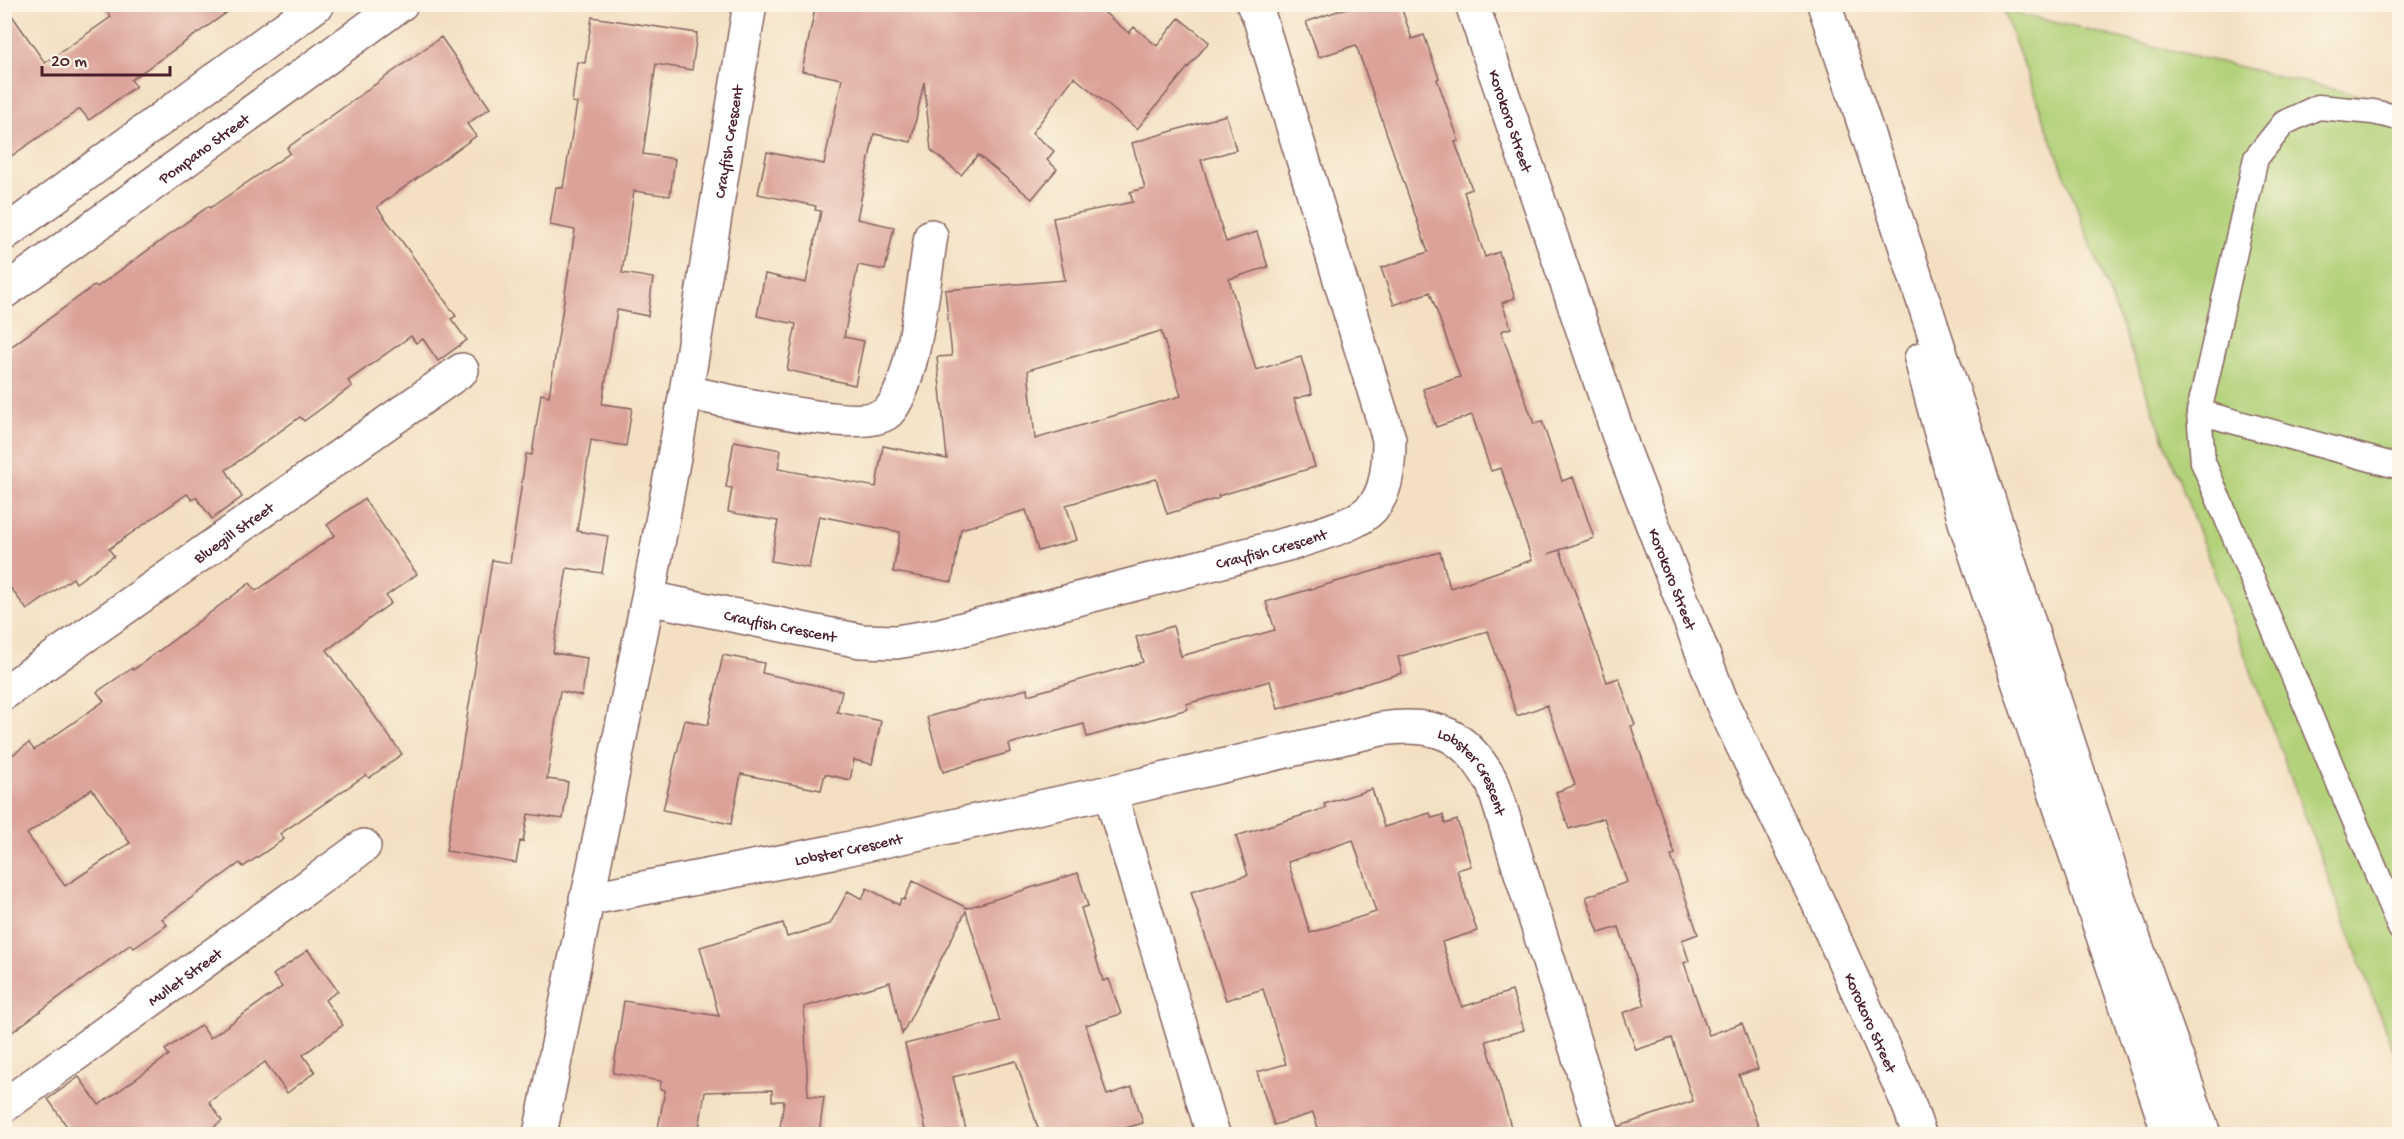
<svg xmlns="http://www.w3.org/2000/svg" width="2404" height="1139" font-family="'Gochi Hand',sans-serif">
<rect width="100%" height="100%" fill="#fcf5e5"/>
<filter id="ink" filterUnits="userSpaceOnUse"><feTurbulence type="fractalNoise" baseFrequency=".0167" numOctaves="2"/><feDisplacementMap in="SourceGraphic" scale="12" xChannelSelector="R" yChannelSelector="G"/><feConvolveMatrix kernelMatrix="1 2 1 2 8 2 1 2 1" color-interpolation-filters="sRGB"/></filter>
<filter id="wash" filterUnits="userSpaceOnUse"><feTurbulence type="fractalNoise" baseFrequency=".008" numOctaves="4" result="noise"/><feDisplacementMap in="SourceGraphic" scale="24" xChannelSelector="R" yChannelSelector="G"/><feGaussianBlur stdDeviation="1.35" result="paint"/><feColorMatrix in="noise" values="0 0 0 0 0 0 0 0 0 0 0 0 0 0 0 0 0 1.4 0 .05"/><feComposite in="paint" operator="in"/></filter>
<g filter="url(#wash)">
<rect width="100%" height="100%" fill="#f3e0c2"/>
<!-- green -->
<path fill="#b2d179" stroke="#7e7852" stroke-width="1.5" d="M 2003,10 L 2399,105 L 2399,1066 Z"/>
<g id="blocks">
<!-- building -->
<path fill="#dba299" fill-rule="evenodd" d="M 4,4 L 45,63 L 111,17 L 101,4 L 239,4 L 131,80 L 136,86 L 89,120 L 80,109 L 4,161 Z
M 816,4 L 1094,4 L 1129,33 L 1134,27 L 1157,46 L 1179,18 L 1209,42 L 1137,129 L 1074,77 L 1032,133 L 1054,151 L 1047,160 L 1057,169 L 1032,199 L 978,155 L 961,175 L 931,150 L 924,82 L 911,142 L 874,134 L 857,219 L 894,227 L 885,270 L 858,265 L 844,337 L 864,341 L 855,385 L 787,370 L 796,324 L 757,316 L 765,274 L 806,283 L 821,211 L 815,210 L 816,206 L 758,194 L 767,152 L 824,164 L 842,79 L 802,71 Z
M 1358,4 L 1400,4 L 1412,39 L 1424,35 L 1439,78 L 1437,79 L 1459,141 L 1455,142 L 1472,189 L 1464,192 L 1485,257 L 1499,252 L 1515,298 L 1502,303 L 1511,328 L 1501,331 L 1534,424 L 1542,421 L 1562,481 L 1573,477 L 1594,538 L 1548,554 L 1560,550 L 1607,682 L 1619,678 L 1635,725 L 1631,726 L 1675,854 L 1671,856 L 1698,934 L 1682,940 L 1689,961 L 1684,963 L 1709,1035 L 1742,1023 L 1758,1069 L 1739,1075 L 1761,1134 L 1621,1134 L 1620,1126 L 1693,1101 L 1672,1038 L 1636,1050 L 1623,1013 L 1645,1005 L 1619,927 L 1599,933 L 1586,897 L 1627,882 L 1604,818 L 1569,829 L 1556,792 L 1575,785 L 1547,705 L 1517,716 L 1488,631 L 1398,657 L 1402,673 L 1278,709 L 1270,681 L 1186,704 L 1188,709 L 1087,737 L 1084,724 L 1009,744 L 1011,752 L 943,772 L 927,717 L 1027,689 L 1028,695 L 1143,662 L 1136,637 L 1173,626 L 1181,656 L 1275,630 L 1266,602 L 1440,552 L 1450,588 L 1532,560 L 1501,468 L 1491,471 L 1472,415 L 1436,427 L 1423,389 L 1460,377 L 1430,292 L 1394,305 L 1381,268 L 1428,252 L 1356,45 L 1319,57 L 1306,22 Z
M 592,17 L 697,33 L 692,70 L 656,64 L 643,154 L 675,159 L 670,196 L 634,191 L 622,273 L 653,278 L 648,316 L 617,310 L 602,404 L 632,408 L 626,446 L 591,440 L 577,531 L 608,536 L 602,573 L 567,568 L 553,653 L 587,658 L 582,696 L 560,691 L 547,779 L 568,782 L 563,819 L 528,814 L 523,842 L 520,841 L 516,863 L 446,851 L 492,560 L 510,563 L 526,454 L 532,455 L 541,394 L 549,396 L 575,230 L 550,225 L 556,187 L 563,188 L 577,103 L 572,102 L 577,62 L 585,63 Z
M 441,37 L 490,108 L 467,124 L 476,136 L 377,207 L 456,316 L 451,319 L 467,340 L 438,361 L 423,339 L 416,343 L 411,336 L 348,381 L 352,386 L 304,421 L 300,417 L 226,470 L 242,497 L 212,519 L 196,497 L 192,500 L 187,494 L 109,549 L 114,556 L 76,583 L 73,578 L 27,610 L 4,579 L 4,352 L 95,285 L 97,287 L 209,206 L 210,208 L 290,153 L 287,148 Z
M 1226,115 L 1236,150 L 1201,160 L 1226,242 L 1257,232 L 1268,267 L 1229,279 L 1256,370 L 1301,357 L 1312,394 L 1294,399 L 1315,467 L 1218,496 L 1219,498 L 1167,514 L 1156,479 L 1066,505 L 1077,540 L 1038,551 L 1026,510 L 961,529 L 952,582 L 893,572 L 900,532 L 819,516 L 809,568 L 771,561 L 778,521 L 728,512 L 732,488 L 726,487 L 734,441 L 781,450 L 778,469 L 876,487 L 883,446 L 947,459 L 937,357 L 952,356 L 945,290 L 1065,280 L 1053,218 L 1133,202 L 1130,192 L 1145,188 L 1132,143 ZM 1161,331 L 1181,396 L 1035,439 L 1028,370 Z
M 364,499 L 417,574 L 386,596 L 391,603 L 327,650 L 402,754 L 369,778 L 366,775 L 280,834 L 284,839 L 243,867 L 240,863 L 162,919 L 167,925 L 134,948 L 131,944 L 4,1038 L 4,761 L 29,743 L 34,750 L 104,701 L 97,692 L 132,668 L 133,670 L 250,583 L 256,591 L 335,535 L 327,525 ZM 92,789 L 130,843 L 65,886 L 27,834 Z
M 723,655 L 764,663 L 762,673 L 842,691 L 837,712 L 881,721 L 872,764 L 854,760 L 850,780 L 825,774 L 821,790 L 741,774 L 731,824 L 663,810 L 685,720 L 708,725 Z
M 1372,789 L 1384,827 L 1430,813 L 1432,818 L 1443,815 L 1445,824 L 1457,820 L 1471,866 L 1457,870 L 1477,931 L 1442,942 L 1462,1007 L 1512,991 L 1524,1030 L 1486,1041 L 1513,1134 L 1320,1134 L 1313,1113 L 1274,1125 L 1257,1072 L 1286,1064 L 1263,989 L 1226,1000 L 1191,892 L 1248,875 L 1236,836 L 1326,808 L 1324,804 ZM 1353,840 L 1376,912 L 1310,933 L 1288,862 Z
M 1078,873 L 1088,906 L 1081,908 L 1103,981 L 1109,979 L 1121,1014 L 1086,1025 L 1107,1095 L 1132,1087 L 1143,1123 L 1105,1134 L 1040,1134 L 1016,1061 L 953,1077 L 967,1134 L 927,1134 L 905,1044 L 1000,1021 L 966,911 L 902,1034 L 890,982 L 804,1007 L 808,1096 L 824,1097 L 819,1134 L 779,1134 L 784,1101 L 772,1101 L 772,1090 L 705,1092 L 698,1134 L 657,1134 L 665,1090 L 660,1089 L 661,1081 L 613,1073 L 624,1001 L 719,1016 L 700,947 L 783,923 L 787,937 L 830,924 L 848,891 L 862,899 L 867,888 L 899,905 L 901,899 L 904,900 L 913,881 L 967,908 Z
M 308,950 L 338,991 L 325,1000 L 343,1025 L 303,1055 L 315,1072 L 287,1093 L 265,1062 L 209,1102 L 222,1121 L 203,1134 L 59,1134 L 68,1128 L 48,1099 L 79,1077 L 99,1105 L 169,1055 L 165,1050 L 201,1025 L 210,1038 L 282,987 L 273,975 Z"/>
</g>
</g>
<g filter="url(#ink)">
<use href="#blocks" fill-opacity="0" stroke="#856360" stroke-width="1.5"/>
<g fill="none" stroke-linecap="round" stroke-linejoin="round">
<defs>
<path id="lane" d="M 2400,118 L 2373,112 L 2318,107 L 2284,123 L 2256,158 L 2199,412 L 2203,462 L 2400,928
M 2199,412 L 2400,467"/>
<g id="street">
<path id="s1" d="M 1472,4 L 1624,451 L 1722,703 L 1817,900 L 1910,1108 L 1919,1134"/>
<path d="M 4,234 L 318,4"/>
<path id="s2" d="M 4,292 L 401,4"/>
<path d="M 686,392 C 722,399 863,435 888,412 C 915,385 924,276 931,236"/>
<path id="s3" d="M 648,598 L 861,641 L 896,642 L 940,635 L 1299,541 C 1366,519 1389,517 1389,439 L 1259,16 L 1253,4"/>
<path id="s4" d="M 4,693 L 462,370"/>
<path d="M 1110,792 L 1213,1134"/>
<path id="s5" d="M 586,899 L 832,852 L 1110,792 L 1381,729 C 1437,721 1466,734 1493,784 L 1603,1134"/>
<path id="s6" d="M 4,1106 L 364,846"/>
<path id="s7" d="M 540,1134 L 648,598 L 686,392 L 750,4"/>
</g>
<path id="highway" d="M 1824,4 L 1905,245 L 2121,903 L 2204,1134
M 1921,359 L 1965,522 L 2169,1134"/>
</defs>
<!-- lane casing -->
<use href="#lane" stroke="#856360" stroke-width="27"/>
<!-- street casing -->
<use href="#street" stroke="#856360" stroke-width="36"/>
<!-- highway casing -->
<use href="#highway" stroke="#856360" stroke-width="36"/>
<!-- lane -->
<use href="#lane" stroke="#fff" stroke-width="24"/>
<!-- street -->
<use href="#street" stroke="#fff" stroke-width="33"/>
<!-- highway -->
<use href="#highway" stroke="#fff" stroke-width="33"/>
</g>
</g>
<g text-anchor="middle" stroke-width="6" stroke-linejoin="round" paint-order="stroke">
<!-- street labels -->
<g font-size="16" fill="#4a1f2b" stroke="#fcf5e5">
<text dy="6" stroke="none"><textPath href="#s1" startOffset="123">Korokoro Street</textPath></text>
<text dy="6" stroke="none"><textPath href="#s7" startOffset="1010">Crayfish Crescent</textPath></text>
<text dy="6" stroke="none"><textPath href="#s2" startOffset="246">Pompano Street</textPath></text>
<text dy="6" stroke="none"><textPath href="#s4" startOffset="280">Bluegill Street</textPath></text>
<text dy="6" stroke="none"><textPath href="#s3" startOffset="639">Crayfish Crescent</textPath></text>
<text dy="6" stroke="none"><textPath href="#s1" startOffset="609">Korokoro Street</textPath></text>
<text dy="6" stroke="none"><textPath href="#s3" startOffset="135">Crayfish Crescent</textPath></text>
<text dy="6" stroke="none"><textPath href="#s5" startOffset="926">Lobster Crescent</textPath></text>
<text dy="6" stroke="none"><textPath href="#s5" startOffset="267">Lobster Crescent</textPath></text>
<text dy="6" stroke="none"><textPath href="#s6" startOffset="222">Mullet Street</textPath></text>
<text dy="6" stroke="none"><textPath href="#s1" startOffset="1095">Korokoro Street</textPath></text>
</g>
</g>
<!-- margin -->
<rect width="2404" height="1139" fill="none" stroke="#fcf5e5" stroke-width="24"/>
<!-- scale -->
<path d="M42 66v9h128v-9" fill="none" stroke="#4a1f2b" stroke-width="3"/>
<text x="51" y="66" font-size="18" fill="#4a1f2b" stroke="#fcf5e5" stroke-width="4.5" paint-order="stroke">20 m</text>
</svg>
